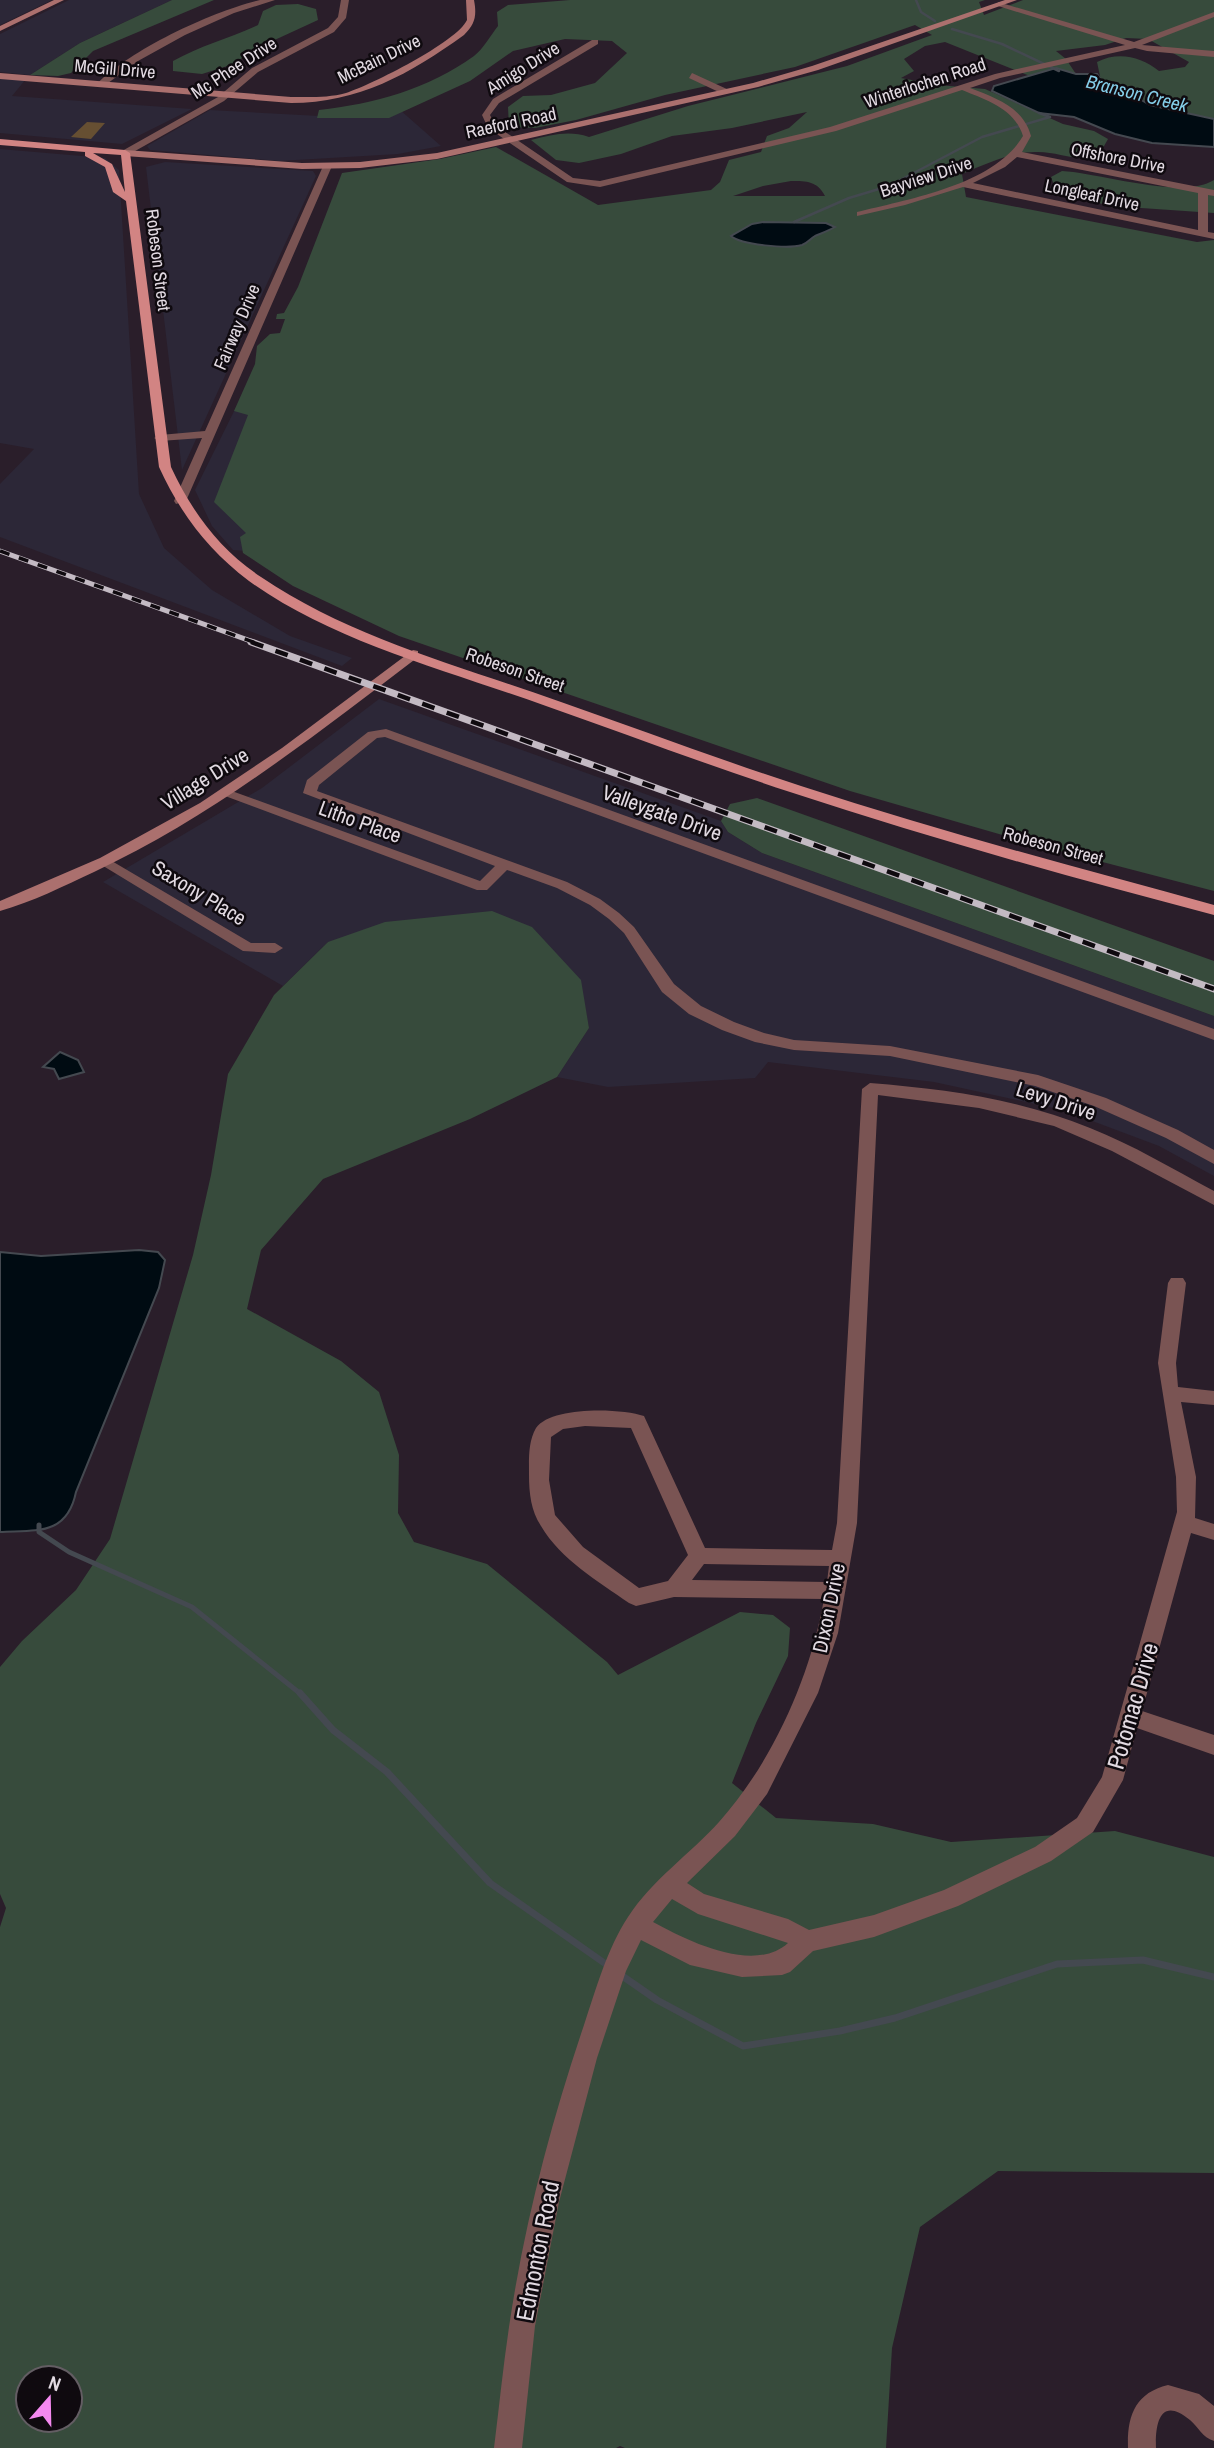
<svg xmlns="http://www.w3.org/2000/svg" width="1214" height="2448" font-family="'Archivo Narrow',sans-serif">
<rect width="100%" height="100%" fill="#2a1e2a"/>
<!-- commercial -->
<path fill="#2c2737" d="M 0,0 L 52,0 L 0,25 Z
M 69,0 L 172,0 L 80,43 L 30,75 L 0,72 L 0,34 Z
M 0,77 L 26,79 L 12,96 L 192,109 L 122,144 L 0,133 Z
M 391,102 L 441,146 L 398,154 L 279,161 L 150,150 L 147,146 L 210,110 L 357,118 Z
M 0,149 L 105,158 L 119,170 L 139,494 L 164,548 L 212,590 L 290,636 L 352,658 L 342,666 L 0,537 L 0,484 L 34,449 L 0,443 Z
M 165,162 L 313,171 L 316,176 L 182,470 L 146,167 Z
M 247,385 L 302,555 L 233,550 L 212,526 L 195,490 Z
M 379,699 L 721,821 L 728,832 L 762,853 L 1214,1016 L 1214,1176 L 1159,1146 L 1063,1110 L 934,1082 L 768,1062 L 755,1078 L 608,1087 L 557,1077 L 589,1028 L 580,980 L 328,942 L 283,986 L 103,882 L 262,788 Z"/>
<!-- green -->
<path fill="#374b3c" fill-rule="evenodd" d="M 172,0 L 214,0 L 93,51 L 71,73 L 58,76 L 30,75 L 80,43 Z
M 570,0 L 985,0 L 979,2 L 984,15 L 1023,0 L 1214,0 L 1214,119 L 1153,105 L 1101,81 L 1097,62 C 1119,51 1141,57 1159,71 L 1185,67 L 1189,62 L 1148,39 L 1126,38 L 1105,45 L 1056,51 L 1066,59 L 1076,74 L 1056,68 L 1030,76 L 945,42 L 925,46 L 904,59 L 914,71 L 901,78 L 938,85 L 985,89 L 1063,124 L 1094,131 L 1108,139 L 1099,155 C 1075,163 1059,151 1035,152 C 1011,152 984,165 962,174 L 966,197 L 1197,242 L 1214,240 L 1214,891 L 1041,846 L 850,791 L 399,636 L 293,586 L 243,553 L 240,537 L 246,533 L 214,502 L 248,415 L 234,411 L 255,364 L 257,346 L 270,334 L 280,333 L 285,319 L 276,319 L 277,314 L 284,313 L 298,287 L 342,173 L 440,159 L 496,147 L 598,205 L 711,190 L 720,182 L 729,160 L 761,152 L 767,136 L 789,128 L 807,112 L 732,128 L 672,136 L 621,154 L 579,163 L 556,160 L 531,140 C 552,135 568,130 589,137 L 688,106 L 847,66 L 932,35 L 915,25 L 795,67 L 665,95 L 576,120 L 535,128 L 509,127 L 508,107 L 523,96 L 551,95 L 595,83 L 627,53 L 612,41 L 565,39 L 513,51 L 470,81 L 389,118 L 317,118 L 319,110 C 374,104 428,89 474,56 C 483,49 491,35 498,26 L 497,12 L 508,5 ZM 791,181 C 807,181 817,181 825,196 L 733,196 L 763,186 Z
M 298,4 L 316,9 L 318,20 L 251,51 L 234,64 L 202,74 L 173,71 L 173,61 C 199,46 230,38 258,25 L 263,11 L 276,5 Z
M 1062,171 C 1100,173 1182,200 1214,180 L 1214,213 L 1112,206 L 1057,194 L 1051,177 Z
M 757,798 L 1214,961 L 1214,1016 L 762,853 L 728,832 L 721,821 L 730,804 Z
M 492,911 L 532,927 L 581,980 L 589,1028 L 557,1077 L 470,1119 L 323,1179 L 261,1250 L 247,1309 L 341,1361 L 379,1392 L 399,1455 L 398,1513 L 414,1542 L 487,1564 L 607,1662 L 618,1675 L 740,1612 L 773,1615 L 790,1628 L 788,1656 L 756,1723 L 732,1783 L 776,1818 L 873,1824 L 951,1842 L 1115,1831 L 1214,1857 L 1214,2173 L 998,2171 L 920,2227 L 892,2348 L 886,2448 L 625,2448 L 620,2446 L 616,2448 L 0,2448 L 0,1927 L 6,1908 L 0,1894 L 0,1667 L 22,1641 L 76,1590 L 110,1539 L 193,1255 L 211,1175 L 228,1074 L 274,995 L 328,942 L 385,922 ZM 28,2378 L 70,2378 L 70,2420 L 28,2420 Z"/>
<!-- water -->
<path fill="#000b12" stroke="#444950" stroke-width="2" d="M 1056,68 L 1076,74 L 1097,74 L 1104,84 L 1123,89 L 1150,105 L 1214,119 L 1214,147 L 1152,143 L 1115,134 L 1074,117 L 1039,113 L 992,91 L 994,86 Z
M 763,222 L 826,223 L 835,227 C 828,231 822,233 815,236 C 810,239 808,243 802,245 C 788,249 741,245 731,236 L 752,224 Z
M 60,1052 L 78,1060 L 84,1072 L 59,1079 L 54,1069 L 43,1067 Z
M 139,1250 L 158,1252 L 165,1260 L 159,1288 L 76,1492 C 67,1536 36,1530 0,1532 L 0,1252 L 41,1256 Z"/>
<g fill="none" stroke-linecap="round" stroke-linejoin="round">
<!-- stream-far2 -->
<path stroke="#444950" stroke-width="2.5" d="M 916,0 L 921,12 L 935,21
M 952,29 L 1002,44 L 1059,71
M 794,222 L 849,198 L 889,186 L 982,137 L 1050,117 L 1039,113"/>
<!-- stream-far1 -->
<path stroke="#444950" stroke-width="5" d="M 39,1525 L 39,1532 L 69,1552 L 192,1607 L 302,1695"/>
<!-- stream -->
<path stroke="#444950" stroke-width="7" d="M 300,1693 L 333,1730 L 387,1772 L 490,1883 L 610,1967
M 618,1973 L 657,2000 L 743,2046 L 840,2031 L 895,2018 L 1057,1964 L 1143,1960 L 1214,1977"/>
</g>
<!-- building -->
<path fill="#664f32" d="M 87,122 L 105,123 L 91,139 L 71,137 Z"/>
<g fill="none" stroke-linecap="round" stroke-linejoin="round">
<!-- street -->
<path fill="#7a5453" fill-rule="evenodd" d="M 260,0 L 275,0 L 234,13 L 185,35 L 138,61 L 104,86 L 97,84 C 131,49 213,11 260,0 Z
M 341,0 L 349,0 L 346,18 L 334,32 L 258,72 L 224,101 L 128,155 L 122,155 L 122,151 L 218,97 L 252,68 L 328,28 L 338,17 Z
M 998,2 L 1134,42 L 1214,12 L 1214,17 L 1142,45 L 1214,51 L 1214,57 L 1147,51 L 1135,48 L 1000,78 L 970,88 C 996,98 1023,107 1031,136 L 1022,152 L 1214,190 L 1214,196 L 1208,195 L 1208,232 L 1214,233 L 1214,239 L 963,187 L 905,205 L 857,216 L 857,212 C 908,199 994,185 1023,136 C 1014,108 986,100 962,90 L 836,131 L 600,187 L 567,182 L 488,128 L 482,115 L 493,99 L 592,40 L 598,40 L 598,44 L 499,103 L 490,115 L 495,125 L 573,178 L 600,181 L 830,127 L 995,74 L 1125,45 L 998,6 ZM 1017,157 L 1198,193 L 1198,230 L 973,183 L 1005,167 Z
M 692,73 L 729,90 L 730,92 L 723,94 L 689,78 Z
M 324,164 L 332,166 L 186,501 L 176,504 L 174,501 L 202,438 L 160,441 L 154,438 L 160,435 L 205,431 Z
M 386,729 L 1214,1029 L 1214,1040 L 385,737 L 377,738 L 319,785 L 317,791 L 567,882 L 600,899 L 619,913 L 634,927 L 674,984 L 701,1006 L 734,1022 L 764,1033 L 794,1040 L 890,1046 L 1038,1075 L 1106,1098 L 1178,1130 L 1214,1150 L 1214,1164 L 1166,1138 L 1094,1106 L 1035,1086 L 890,1056 L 794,1050 L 755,1042 L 722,1030 L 689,1014 L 662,992 L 624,933 L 609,919 L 590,905 L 557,888 L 507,870 L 487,890 L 477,890 L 217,793 L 224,789 L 229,790 L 480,881 L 495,866 L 303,793 L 307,780 L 368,732 Z
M 105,857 L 251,943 L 275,943 L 283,948 L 275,953 L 243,951 L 100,864 L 98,861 Z
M 870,1083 C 945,1089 1020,1099 1090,1128 C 1133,1145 1173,1169 1214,1191 L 1214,1205 L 1112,1151 L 1054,1126 L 979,1108 L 878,1095 L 857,1523 L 838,1633 L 818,1693 L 767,1794 L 735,1836 L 687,1883 L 704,1894 L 788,1919 L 809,1930 L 874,1915 L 944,1890 L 1035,1847 L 1077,1818 L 1102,1777 L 1177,1512 L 1176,1477 L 1158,1363 L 1168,1283 L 1171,1278 L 1183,1278 L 1186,1283 L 1176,1363 L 1178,1387 L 1214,1391 L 1214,1405 L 1181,1402 L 1196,1477 L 1195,1518 L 1214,1524 L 1214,1540 L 1191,1533 L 1142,1711 L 1214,1735 L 1214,1755 L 1137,1728 L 1123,1780 L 1093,1832 L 1051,1861 L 958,1906 L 874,1937 L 813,1951 L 790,1972 L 782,1975 L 742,1977 L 690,1965 L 641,1940 L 626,1971 L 597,2058 L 559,2202 L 535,2326 L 522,2448 L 494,2448 C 499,2408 503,2367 509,2327 C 524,2225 551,2122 584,2025 C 596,1989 607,1949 628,1917 C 652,1880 690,1854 719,1822 C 773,1761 810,1678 824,1599 L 674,1597 L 636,1606 L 629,1603 C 598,1581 561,1560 541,1526 C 531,1511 529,1493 529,1475 C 529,1459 528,1442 536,1428 C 551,1406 621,1408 644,1416 L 705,1548 L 832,1550 L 837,1523 L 862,1089 ZM 585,1426 L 631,1428 L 688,1555 L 668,1581 L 639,1588 L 583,1547 L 555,1515 L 549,1480 L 551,1437 L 563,1429 ZM 704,1564 L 829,1566 L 827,1582 L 692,1580 ZM 672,1899 L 698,1914 L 788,1943 C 754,1974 688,1941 653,1922 Z
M 1168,2385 L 1199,2394 L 1214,2406 L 1214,2441 C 1202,2437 1199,2428 1190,2420 C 1160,2395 1155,2424 1156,2448 L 1128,2448 C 1127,2416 1135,2393 1168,2385 Z"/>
<!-- secondary -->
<path fill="#ab706e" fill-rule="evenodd" d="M 54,0 L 64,0 L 0,31 L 0,26 Z
M 466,0 L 474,0 C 477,16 475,24 464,35 C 410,74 358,103 291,103 L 0,79 L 0,73 L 291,97 C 309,97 328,98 346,93 C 371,85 457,42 467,20 Z
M 1005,0 L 1017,0 L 818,70 L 758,87 L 437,159 L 360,168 L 302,169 L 125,156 L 120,153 L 125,150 L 302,163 L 360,162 L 437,153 L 753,83 L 812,66 Z
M 413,650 L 418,651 L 418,657 C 314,736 213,816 94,872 C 64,886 32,902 0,911 L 0,901 L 100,858 L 200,803 L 282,748 Z"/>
<!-- primary -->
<path fill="#d28483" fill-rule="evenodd" d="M 0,139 L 125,150 L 130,153 L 171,467 C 192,512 219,549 261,577 C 351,638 460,666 561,702 C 641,730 721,760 801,786 C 938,831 1076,867 1214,905 L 1214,915 C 1072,878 930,838 790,792 C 708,765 628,735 546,706 C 449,671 333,642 249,581 C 208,550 180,513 159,467 L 126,201 L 113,192 L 105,167 L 85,156 L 85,152 L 0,145 ZM 93,153 L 121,155 L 125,192 L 112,164 Z"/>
<defs>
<path id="rail-far1" d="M 0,551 L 256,643"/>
<path id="rail" d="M 251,642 L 1214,989"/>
</defs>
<!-- rail-far1 casing -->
<use href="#rail-far1" stroke="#c3bac3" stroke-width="5"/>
<!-- rail casing -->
<use href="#rail" stroke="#c3bac3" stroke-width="7"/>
<!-- rail-far1 -->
<use href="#rail-far1" stroke="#0f0a0f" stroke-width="3.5" stroke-dasharray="10" stroke-linecap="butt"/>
<!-- rail -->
<use href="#rail" stroke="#0f0a0f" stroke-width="4.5" stroke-dasharray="13" stroke-linecap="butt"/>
</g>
<g text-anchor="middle" stroke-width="5" stroke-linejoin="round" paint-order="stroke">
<!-- far-street labels -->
<g font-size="18" fill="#e2dae2" stroke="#0f0a0f">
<text transform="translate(379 59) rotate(-26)" y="6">McBain Drive</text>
<text transform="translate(234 68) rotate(-33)" y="6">Mc Phee Drive</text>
<text transform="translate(523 68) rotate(-32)" y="6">Amigo Drive</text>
<text transform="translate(115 69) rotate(5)" y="6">McGill Drive</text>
<text transform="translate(925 83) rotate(-18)" y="6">Winterlochen Road</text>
<text transform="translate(511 123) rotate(-12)" y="6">Raeford Road</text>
<text transform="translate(1118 158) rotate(11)" y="6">Offshore Drive</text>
<text transform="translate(926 177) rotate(-18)" y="6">Bayview Drive</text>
<text transform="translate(1092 195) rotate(12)" y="6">Longleaf Drive</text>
<text transform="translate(158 260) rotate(83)" y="6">Robeson Street</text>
<text transform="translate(237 327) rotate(-67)" y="6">Fairway Drive</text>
<text transform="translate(515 670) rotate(19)" y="6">Robeson Street</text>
<text transform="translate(1053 846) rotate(15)" y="6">Robeson Street</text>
</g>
<!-- far-water labels -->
<g font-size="19" font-style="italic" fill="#84cde8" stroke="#0f0a0f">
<text transform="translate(1137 93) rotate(14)" y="7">Branson Creek</text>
</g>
<!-- street labels -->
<g font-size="21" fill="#e2dae2" stroke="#0f0a0f">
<text transform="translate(205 779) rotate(-32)" y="7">Village Drive</text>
<text transform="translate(662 813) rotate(20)" y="7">Valleygate Drive</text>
<text transform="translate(360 822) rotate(20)" y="7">Litho Place</text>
<text transform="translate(199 893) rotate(31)" y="7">Saxony Place</text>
<text transform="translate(1056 1101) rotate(18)" y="7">Levy Drive</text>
<text transform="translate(829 1608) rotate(-78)" y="7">Dixon Drive</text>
</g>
<!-- near-street labels -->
<g font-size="24" fill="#e2dae2" stroke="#0f0a0f">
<text transform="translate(1133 1706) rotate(-74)" y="8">Potomac Drive</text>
<text transform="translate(538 2251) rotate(-79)" y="8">Edmonton Road</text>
</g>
</g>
<!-- north arrow -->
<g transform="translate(49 2399) rotate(20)"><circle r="33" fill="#0f0a0f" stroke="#635d63" stroke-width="2"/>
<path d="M0-5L12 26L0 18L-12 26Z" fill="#f489ef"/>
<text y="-10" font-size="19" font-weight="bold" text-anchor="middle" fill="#e2dae2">N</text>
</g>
</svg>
